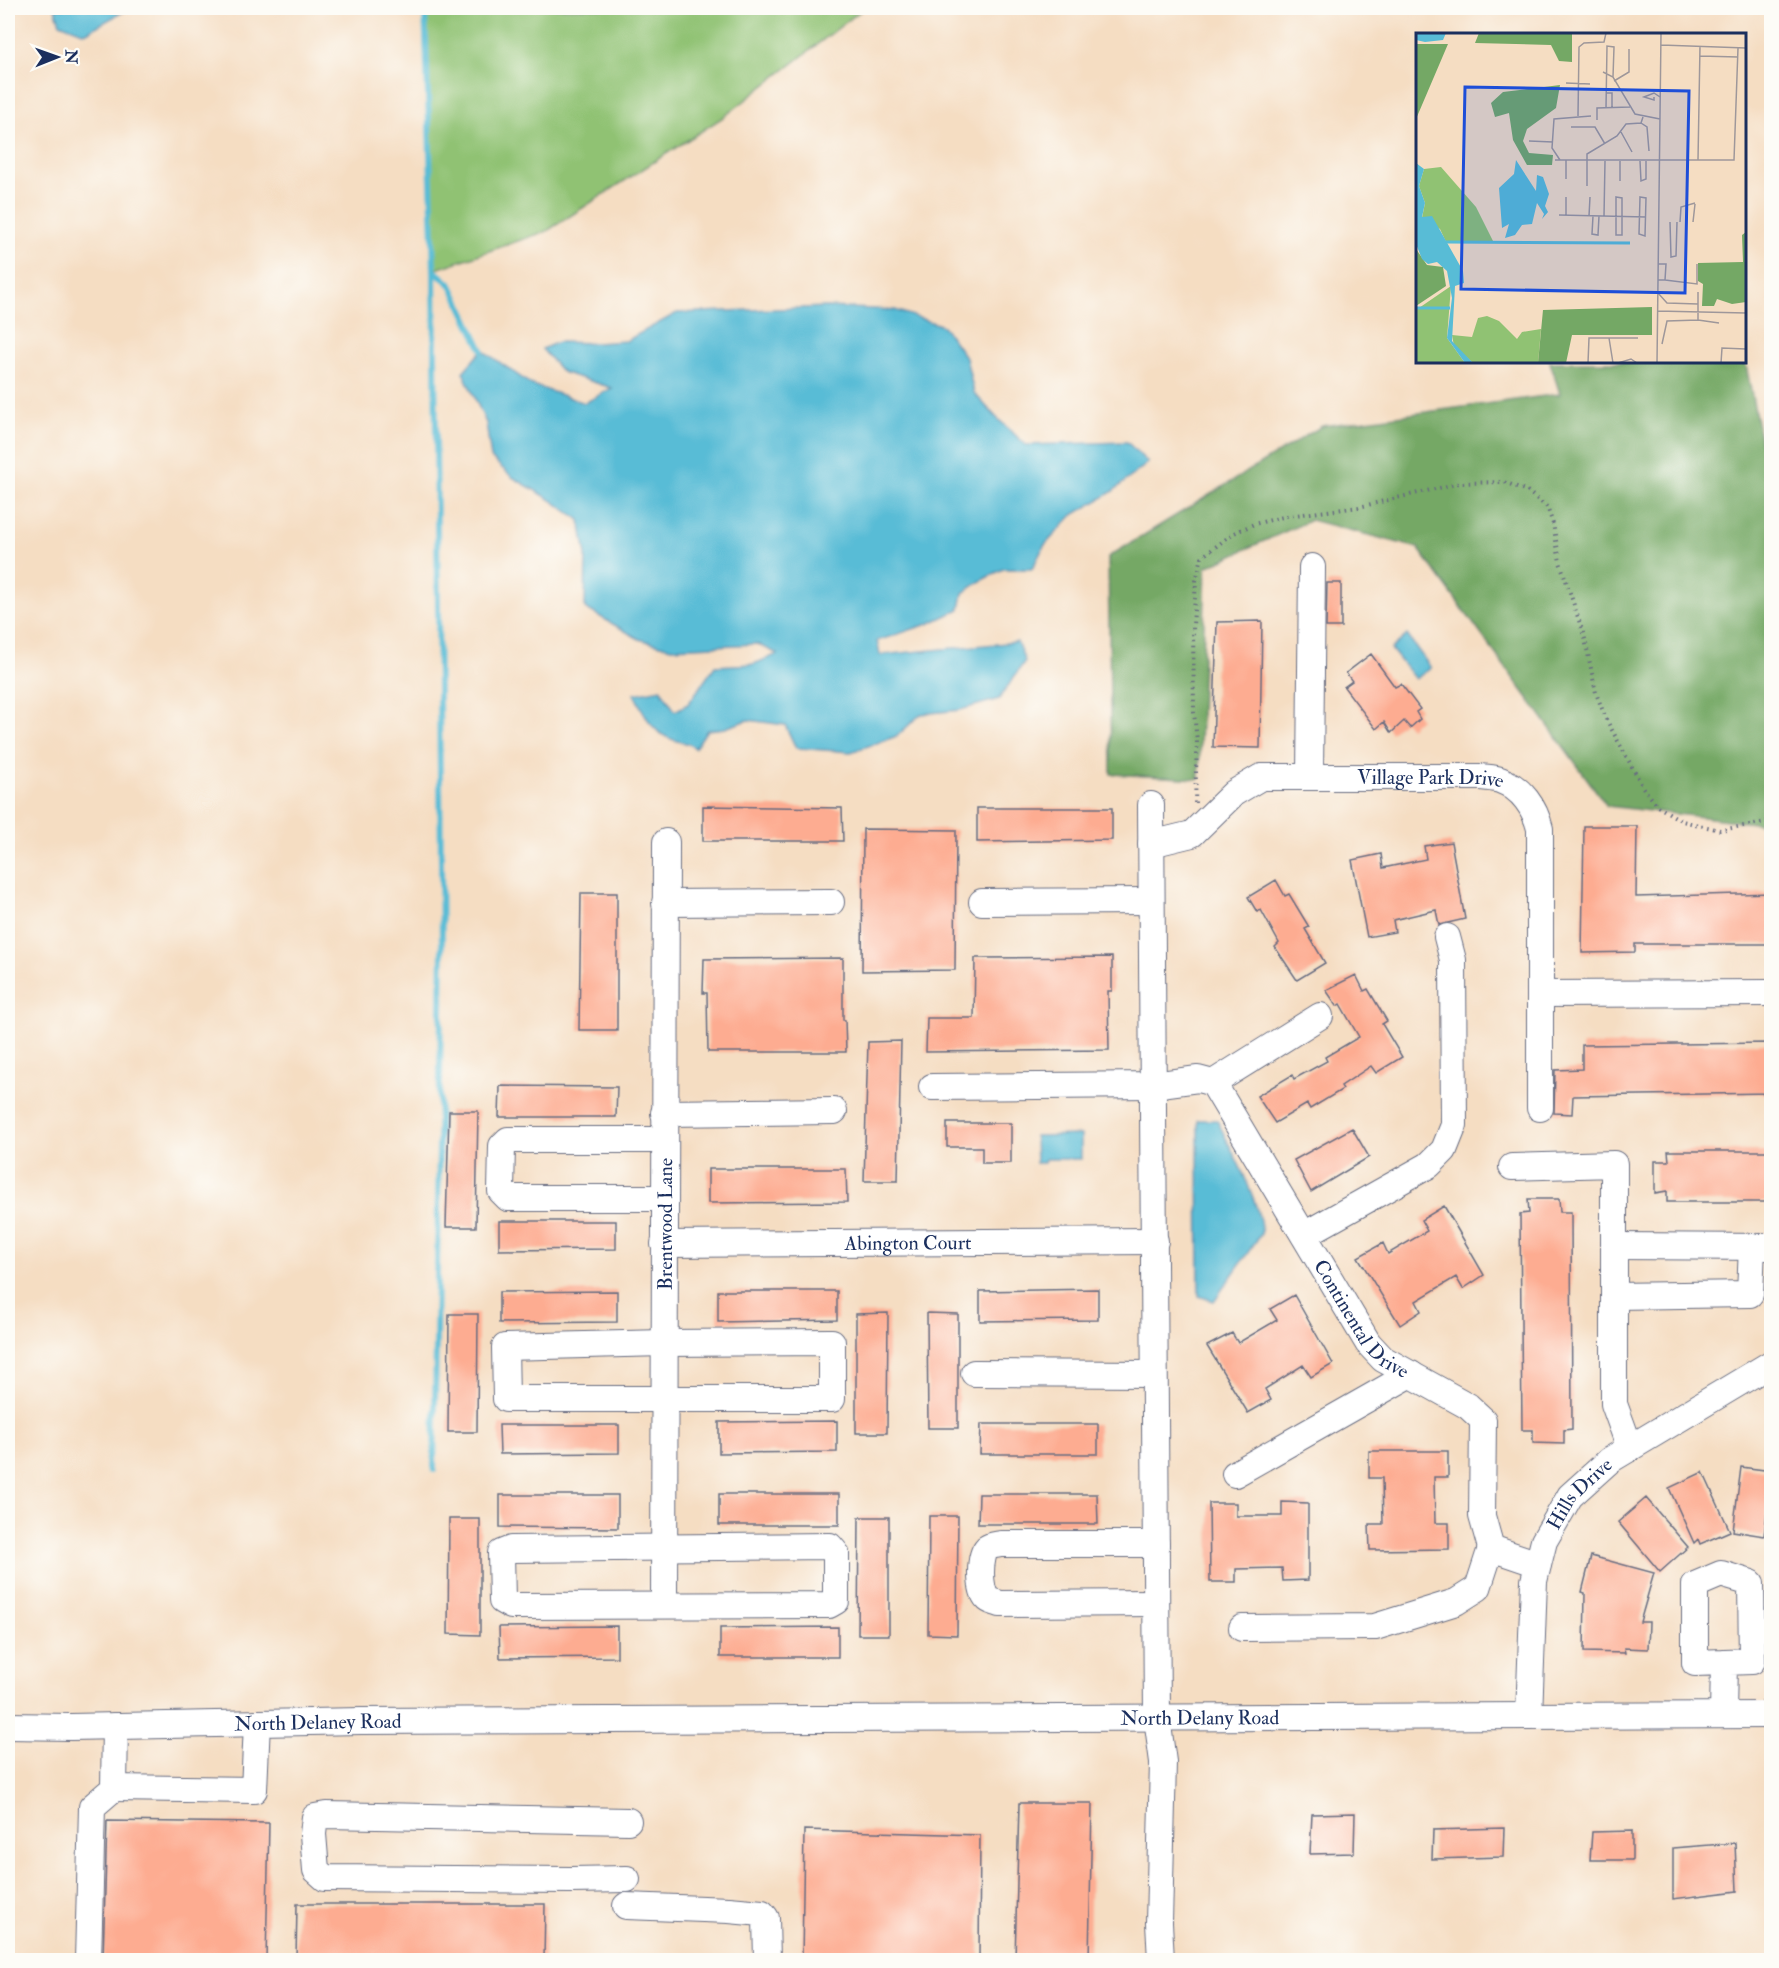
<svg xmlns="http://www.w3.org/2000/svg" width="1779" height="1968" font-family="'IM FELL Double Pica',serif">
<rect width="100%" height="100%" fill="#fdfcf7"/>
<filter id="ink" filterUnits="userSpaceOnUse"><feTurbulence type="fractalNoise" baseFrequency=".0167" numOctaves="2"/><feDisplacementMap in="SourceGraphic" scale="12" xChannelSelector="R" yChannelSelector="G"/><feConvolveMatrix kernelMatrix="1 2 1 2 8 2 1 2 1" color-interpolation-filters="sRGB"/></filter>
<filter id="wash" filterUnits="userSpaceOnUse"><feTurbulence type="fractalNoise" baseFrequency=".008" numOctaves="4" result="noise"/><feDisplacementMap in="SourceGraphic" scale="24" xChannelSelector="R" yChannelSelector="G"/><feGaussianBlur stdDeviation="1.35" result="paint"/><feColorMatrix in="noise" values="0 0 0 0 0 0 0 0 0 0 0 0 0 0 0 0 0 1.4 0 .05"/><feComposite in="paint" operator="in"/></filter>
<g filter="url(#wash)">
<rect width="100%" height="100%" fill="#f5ddc2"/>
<!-- green -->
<path fill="#90c273" stroke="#567868" stroke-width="1.5" d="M 425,8 L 864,8 L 725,116 L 547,231 L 434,270 Z"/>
<!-- forest -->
<path fill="#74a865" stroke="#486c62" stroke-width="1.5" d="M 1745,360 L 1765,463 L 1772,509 L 1771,825 L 1607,806 L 1418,548 L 1311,520 L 1206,567 L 1199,779 L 1111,774 L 1108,557 L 1322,426 L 1560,394 L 1550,362 L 1744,362 Z"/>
<!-- water -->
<path fill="#58bcd6" stroke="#3a769a" stroke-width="1.5" d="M 55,8 L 130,8 L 85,33 L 60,23 Z
M 827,307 L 895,310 L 943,326 L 966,358 L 974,393 L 996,417 L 1026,445 L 1127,442 L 1148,463 L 1112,492 L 1073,515 L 1044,546 L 1032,569 L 1003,569 L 984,579 L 963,593 L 960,609 L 928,624 L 877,641 L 880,655 L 1017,642 L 1025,661 L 999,699 L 960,710 L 921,714 L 897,736 L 851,752 L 796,748 L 785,725 L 748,720 L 725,728 L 707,730 L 695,748 C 685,740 684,744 674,740 C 651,733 645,714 634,694 L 661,689 L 675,711 L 688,704 L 715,666 L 754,664 L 778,654 L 757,644 L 671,648 L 639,639 L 585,608 L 586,555 L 580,520 L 548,498 L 512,477 L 491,458 L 486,423 L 463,372 L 482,350 L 532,385 L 585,403 L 612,388 L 562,372 L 542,349 L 558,342 L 596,343 L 626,341 L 677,313 Z
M 1407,635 L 1431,668 L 1415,679 L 1391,649 Z
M 1198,1120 L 1217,1120 C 1230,1147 1263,1207 1261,1234 L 1214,1301 L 1199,1296 Z
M 1081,1135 L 1081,1159 L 1045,1159 L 1044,1163 L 1036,1163 L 1035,1136 Z"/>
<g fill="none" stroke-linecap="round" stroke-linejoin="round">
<!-- stream -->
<path stroke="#58bcd6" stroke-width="6" d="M 425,8 L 434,270 L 442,947 L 434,1470
M 434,270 L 451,285 L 482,350"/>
</g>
<g id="blocks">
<!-- building -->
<path fill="#fdac91" d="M 1327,583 L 1341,583 L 1341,627 L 1326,627 Z
M 1262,621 L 1260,748 L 1213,747 L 1217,622 Z
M 1371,654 L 1395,687 L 1401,684 L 1420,709 L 1416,712 L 1420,719 L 1410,728 L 1404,721 L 1391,733 L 1384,722 L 1376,729 L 1344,687 L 1352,681 L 1346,673 Z
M 703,806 L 842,808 L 843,841 L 703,841 Z
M 977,808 L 1112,808 L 1112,840 L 977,842 Z
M 1584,826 L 1637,826 L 1636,897 L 1772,893 L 1772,944 L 1635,944 L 1635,952 L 1582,953 Z
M 863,829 L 956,830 L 955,970 L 862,971 Z
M 1451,842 L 1465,919 L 1439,925 L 1436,910 L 1393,920 L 1395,932 L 1367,937 L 1352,860 L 1381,854 L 1383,868 L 1426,859 L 1424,846 Z
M 1276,880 L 1285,896 L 1289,894 L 1309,927 L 1305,929 L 1325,963 L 1297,980 L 1275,947 L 1279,943 L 1261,910 L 1257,912 L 1248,897 Z
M 581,893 L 617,893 L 617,1030 L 579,1030 Z
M 1112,957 L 1112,991 L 1108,991 L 1109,1050 L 926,1052 L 927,1018 L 974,1018 L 975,958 Z
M 843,958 L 843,1020 L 845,1020 L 846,1052 L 708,1052 L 707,993 L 703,993 L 704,959 Z
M 1356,975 L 1364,991 L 1368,989 L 1387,1021 L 1382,1024 L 1402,1057 L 1376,1073 L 1371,1066 L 1341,1086 L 1343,1089 L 1310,1109 L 1307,1104 L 1275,1123 L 1257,1096 L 1292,1075 L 1294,1079 L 1327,1061 L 1325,1057 L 1359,1037 L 1340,1004 L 1337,1006 L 1326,990 Z
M 901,1041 L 898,1181 L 864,1181 L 868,1042 Z
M 1772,1043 L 1772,1093 L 1573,1096 L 1572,1114 L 1554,1113 L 1555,1070 L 1582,1069 L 1582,1045 Z
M 500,1086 L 617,1087 L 616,1117 L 499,1117 Z
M 449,1111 L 478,1111 L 476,1227 L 446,1227 Z
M 947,1123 L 1011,1123 L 1011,1163 L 982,1163 L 982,1147 L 947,1147 Z
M 1352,1128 L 1369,1157 L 1311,1192 L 1294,1160 Z
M 1668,1151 L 1772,1151 L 1772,1202 L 1667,1202 L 1667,1191 L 1655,1193 L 1655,1161 L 1669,1161 Z
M 708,1169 L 846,1169 L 847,1202 L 708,1203 Z
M 1528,1199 L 1559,1199 L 1560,1212 L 1571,1212 L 1572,1429 L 1564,1430 L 1564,1444 L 1533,1443 L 1533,1430 L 1522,1430 L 1520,1214 L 1529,1213 Z
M 1444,1206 L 1484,1275 L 1463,1289 L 1456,1277 L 1416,1301 L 1421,1311 L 1400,1325 L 1358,1257 L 1383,1243 L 1388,1254 L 1427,1231 L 1421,1220 Z
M 499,1221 L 616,1221 L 616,1249 L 499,1250 Z
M 1098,1289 L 1098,1320 L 980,1321 L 980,1291 Z
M 617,1291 L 617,1322 L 499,1323 L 499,1292 Z
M 718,1291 L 837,1291 L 837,1320 L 718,1322 Z
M 1294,1295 L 1333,1364 L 1311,1377 L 1303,1365 L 1265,1389 L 1271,1400 L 1248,1413 L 1207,1346 L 1232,1333 L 1238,1343 L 1277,1320 L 1270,1309 Z
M 888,1313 L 887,1433 L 856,1433 L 856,1314 Z
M 927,1313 L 958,1314 L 958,1428 L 928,1428 Z
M 449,1314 L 478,1314 L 477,1432 L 448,1432 Z
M 837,1421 L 837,1452 L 719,1453 L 719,1422 Z
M 981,1424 L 1098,1424 L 1098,1454 L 980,1454 Z
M 499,1425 L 619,1425 L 619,1453 L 500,1454 Z
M 1369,1451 L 1448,1451 L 1448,1477 L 1434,1477 L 1435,1523 L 1449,1523 L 1449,1549 L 1370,1550 L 1369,1524 L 1383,1524 L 1382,1478 L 1369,1478 Z
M 1741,1467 L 1772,1471 L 1772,1513 L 1767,1512 L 1764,1536 L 1733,1531 Z
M 1703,1472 L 1730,1531 L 1700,1544 L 1698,1539 L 1694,1543 L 1669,1488 Z
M 719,1494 L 839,1494 L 839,1525 L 719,1525 Z
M 979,1494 L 1097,1494 L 1098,1524 L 978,1524 Z
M 500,1495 L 618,1495 L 618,1528 L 500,1527 Z
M 1646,1498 L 1688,1547 L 1660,1572 L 1618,1522 Z
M 1282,1502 L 1308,1503 L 1308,1580 L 1283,1581 L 1282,1568 L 1236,1569 L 1236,1582 L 1210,1582 L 1209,1503 L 1236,1503 L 1236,1516 L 1282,1516 Z
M 929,1516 L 958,1516 L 957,1635 L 928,1634 Z
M 859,1517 L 889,1517 L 889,1635 L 858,1635 Z
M 449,1519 L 480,1519 L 480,1635 L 448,1634 Z
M 1591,1556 L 1654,1573 L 1640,1622 L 1649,1622 L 1648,1649 L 1624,1648 L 1625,1653 L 1584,1652 L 1585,1593 L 1582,1592 Z
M 617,1626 L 617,1657 L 500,1658 L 499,1627 Z
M 838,1627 L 838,1657 L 720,1657 L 720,1628 Z
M 1019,1803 L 1092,1803 L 1089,1960 L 1015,1960 Z
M 1355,1813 L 1354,1853 L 1310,1854 L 1312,1814 Z
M 107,1821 L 269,1823 L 266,1960 L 103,1960 Z
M 1504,1828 L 1503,1857 L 1432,1859 L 1433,1830 Z
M 804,1830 L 980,1835 L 979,1960 L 802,1960 Z
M 1632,1831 L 1632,1860 L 1590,1860 L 1592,1832 Z
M 1735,1843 L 1737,1891 L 1673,1899 L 1673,1848 Z
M 297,1904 L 545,1904 L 544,1960 L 296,1960 Z"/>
</g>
</g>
<g filter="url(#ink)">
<use href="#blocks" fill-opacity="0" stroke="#676c81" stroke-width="1.5"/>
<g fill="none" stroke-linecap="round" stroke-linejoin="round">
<defs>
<g id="minor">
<path d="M 1310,777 L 1312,567"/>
<path d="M 1151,805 L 1157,1718 L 1163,1762 L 1159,1923 L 1161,1960"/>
<path id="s1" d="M 1151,844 L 1192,834 L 1234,793 L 1261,777 L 1481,777 C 1487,778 1494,778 1500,780 C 1522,788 1535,808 1540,829 L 1540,1108"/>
<path d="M 982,902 L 1151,901"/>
<path d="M 665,903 L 831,902"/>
<path d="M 1540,994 L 1772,993"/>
<path d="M 1213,1083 L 1320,1016"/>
<path id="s2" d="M 932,1087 L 1153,1085 L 1198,1079 L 1213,1083 L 1368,1343 L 1383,1359 L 1468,1406 L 1483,1420 L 1482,1516 L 1491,1548 L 1538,1564"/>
<path d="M 664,1113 L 834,1111"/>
<path d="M 1512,1167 L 1614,1164 L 1614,1404 L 1630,1448"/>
<path d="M 664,1198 L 508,1198 L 501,1191 L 502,1146 L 508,1140 L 664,1140"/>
<path d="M 1304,1235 L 1429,1165 L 1444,1150 L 1454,1125 L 1453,960 L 1447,937"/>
<path id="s3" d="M 664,1244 L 1155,1241"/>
<path d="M 1614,1246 L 1772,1247"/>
<path d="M 1614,1296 L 1750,1294 L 1752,1246"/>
<path d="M 832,1342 L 832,1399 L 506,1399 L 505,1347 L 664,1343 Z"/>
<path d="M 974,1373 L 1154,1374"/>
<path d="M 1235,1474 L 1411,1374"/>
<path d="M 1156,1544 L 1001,1544 C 996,1545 991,1545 987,1548 C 979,1556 979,1590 987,1598 C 990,1602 995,1602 1000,1604 L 1156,1603"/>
<path d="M 830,1546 L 836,1553 L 836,1601 L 829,1605 L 511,1606 L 502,1601 L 501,1553 L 511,1549 Z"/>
<path id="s4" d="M 664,1605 L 666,842"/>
<path d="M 1242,1628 L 1375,1627 L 1456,1602 L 1478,1588 L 1491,1548"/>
<path d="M 1723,1715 L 1724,1662 L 1752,1661 L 1751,1583 L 1721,1574 L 1695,1585 L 1695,1663 L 1724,1662"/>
<path id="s5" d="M 1529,1716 L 1534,1581 L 1544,1541 L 1570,1496 L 1610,1460 L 1772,1363"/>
<path id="s6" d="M 8,1726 L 71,1727 L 361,1721 L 1772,1715"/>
<path d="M 115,1726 L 114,1788 L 254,1790 L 257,1723"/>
<path d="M 627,1879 L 571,1880 L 325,1878 L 316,1870 L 313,1834 L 315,1817 L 326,1815 L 628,1821"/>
<path d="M 626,1906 L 729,1910 L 762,1913 L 766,1918 L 767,1960"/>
<path d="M 88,1960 L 92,1807 L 114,1788"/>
</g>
</defs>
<!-- minor casing -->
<use href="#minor" stroke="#676c81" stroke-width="28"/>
<!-- path -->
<path stroke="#676c81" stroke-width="4" stroke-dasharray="1.5 4.5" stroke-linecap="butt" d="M 1195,803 L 1197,741 L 1194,713 L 1193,626 L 1196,581 L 1202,557 L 1234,533 L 1254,524 L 1287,516 L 1359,507 L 1460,483 L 1504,482 L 1527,491 L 1547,507 L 1553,524 L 1560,562 L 1585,639 L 1596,693 L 1606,719 L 1644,789 L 1659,807 L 1682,821 L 1720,830 L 1772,821"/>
<!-- minor -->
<use href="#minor" stroke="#fff" stroke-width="26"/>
</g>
</g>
<g text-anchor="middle" stroke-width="4.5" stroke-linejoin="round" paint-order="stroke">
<!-- street labels -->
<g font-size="20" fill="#1b2f5e" stroke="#fdfcf7">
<text dy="7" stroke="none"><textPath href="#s1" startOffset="302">Village Park Drive</textPath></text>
<text dy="7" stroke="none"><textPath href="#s4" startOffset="381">Brentwood Lane</textPath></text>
<text dy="7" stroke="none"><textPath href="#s3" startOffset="244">Abington Court</textPath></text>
<text dy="7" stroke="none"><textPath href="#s2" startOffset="562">Continental Drive</textPath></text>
<text dy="7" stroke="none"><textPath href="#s5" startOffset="236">Hills Drive</textPath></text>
<text dy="7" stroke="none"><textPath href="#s6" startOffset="1192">North Delany Road</textPath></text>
<text dy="7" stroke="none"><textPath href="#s6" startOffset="310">North Delaney Road</textPath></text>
</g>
</g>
<!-- overview -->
<g transform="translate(1416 33)">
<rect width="330" height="330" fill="#f5ddc2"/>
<path d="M 25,134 L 60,174 L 77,208 L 30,209 L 24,196 L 6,185 L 9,170 L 3,153 L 8,136 ZM 35,253 L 31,305 L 49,330 L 0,330 L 0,277 ZM 71,283 L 83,288 L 101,306 L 106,299 L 125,296 L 122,330 L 57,330 L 38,313 L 36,302 L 56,304 L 62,285 Z" fill="#90c273"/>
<path d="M 63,0 L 156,0 L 156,29 L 143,28 L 135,12 L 59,10 ZM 0,11 L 32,11 L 0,86 ZM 144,52 L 140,75 L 111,96 L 107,108 L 113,120 L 137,122 L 136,132 L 111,132 L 97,107 L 93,80 L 79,84 L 75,70 L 87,59 ZM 330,199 L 330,269 L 316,271 L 301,266 L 298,273 L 286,273 L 287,251 L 282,248 L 282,230 L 327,229 L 326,202 ZM 0,216 L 11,232 L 27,234 L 30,253 L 0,273 ZM 236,274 L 236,302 L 156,302 L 150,330 L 122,330 L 127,277 Z" fill="#74a865"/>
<path d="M 0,0 L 30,0 L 27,7 L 9,9 L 0,7 ZM 100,127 L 120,158 L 121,142 L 127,144 L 133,161 L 129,173 L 132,179 L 126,186 L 128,181 L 121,170 L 116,191 L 106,192 L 99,202 L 89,205 L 93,191 L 86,195 L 83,155 L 98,141 ZM 0,130 L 8,136 L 3,153 L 9,170 L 6,184 L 16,183 L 47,238 L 48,250 L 39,253 L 36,308 L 57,330 L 49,330 L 31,305 L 36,265 L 31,238 L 21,229 L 12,231 L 6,226 L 0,211 Z" fill="#58bcd6"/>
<path fill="none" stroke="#58bcd6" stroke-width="3" d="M 30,209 L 214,210M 0,275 L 34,275"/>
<path fill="none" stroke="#9e979a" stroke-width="1.5" d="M 245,12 L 330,15M 284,23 L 322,24M 187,39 L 197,44 L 219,81 L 244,86M 198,48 L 213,39 L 213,16M 150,50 L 174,51M 191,60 L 196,60 L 196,75M 238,64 L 238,67 L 228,64 L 238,60 L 244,64M 190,75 L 191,13 L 198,14 L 197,44M 162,83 L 163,14 L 168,10 L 188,9 L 190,0M 181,87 L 181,75 L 214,74M 225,90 L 231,94 L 233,118M 155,94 L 179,94 L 189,111M 205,99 L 216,119M 113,108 L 137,109M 139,127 L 318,127 L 322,15M 144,127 L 136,115 L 138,86 L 175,83M 282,127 L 284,13M 224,128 L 225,148 L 230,146 L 230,128M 150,146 L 150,127M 204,148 L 204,128M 171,153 L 171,121 L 201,103 L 210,91 L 225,90 L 227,84M 200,164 L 206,165 L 206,202 L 200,202 ZM 224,164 L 230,165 L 229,203 L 223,201 ZM 143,182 L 230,184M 150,183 L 150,164M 173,183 L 174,164M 177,183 L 176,201 L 182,202 L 183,183M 188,183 L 189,128M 254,189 L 255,224 L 260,223 L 261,189M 264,189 L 265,174 L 279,170M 277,189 L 279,171M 242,231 L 250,231 L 249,247 L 242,247M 249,247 L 281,251 L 281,231M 242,260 L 251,270 L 282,271M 241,278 L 330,280M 282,287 L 303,290M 193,305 L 197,330M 246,311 L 251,288 L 282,287 L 282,259M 172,330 L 173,305 L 222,305M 202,330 L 215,326 L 221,330M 241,330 L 245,0M 305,330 L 306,315 L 330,316"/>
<path fill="#1d4ed8" fill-opacity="0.15" stroke="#1d4ed8" stroke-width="3" d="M 49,54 L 273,58 L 269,260 L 45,256 Z"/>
<rect width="330" height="330" fill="none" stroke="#1b2f5e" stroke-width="3"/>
</g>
<!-- margin -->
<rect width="1779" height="1968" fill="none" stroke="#fdfcf7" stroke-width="30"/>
<!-- north arrow -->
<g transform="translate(57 57) rotate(89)" stroke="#fdfcf7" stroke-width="4.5" paint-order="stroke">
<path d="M0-4.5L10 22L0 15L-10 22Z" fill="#1b2f5e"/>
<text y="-9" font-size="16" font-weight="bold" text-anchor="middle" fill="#1b2f5e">N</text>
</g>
</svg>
